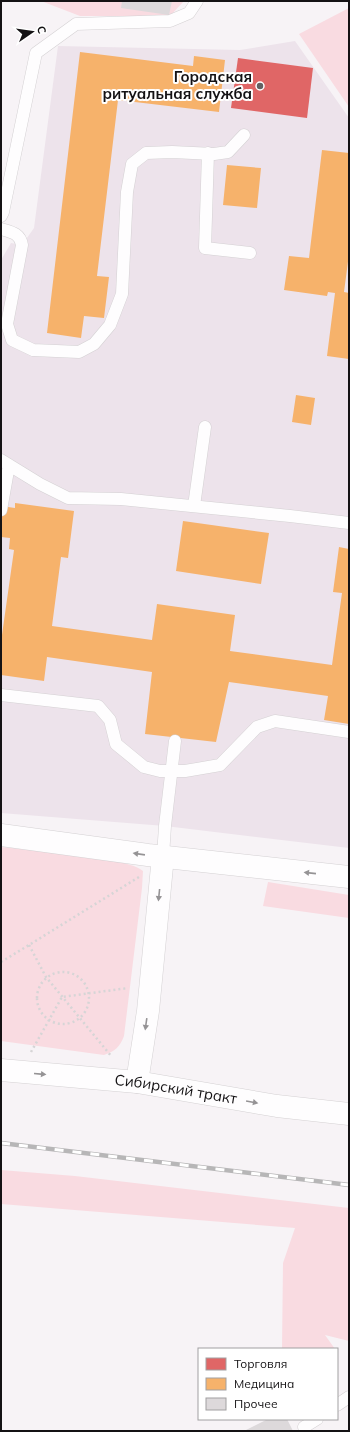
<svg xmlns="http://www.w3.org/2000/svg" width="350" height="1432" font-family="Mulish,sans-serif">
<rect width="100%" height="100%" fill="#f7f3f6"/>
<!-- built -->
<path fill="#ede3eb" d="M 295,41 L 349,118 L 349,848 L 165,826 L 1,813 L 1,260 L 11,243 L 22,245 L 34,228 L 58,46 L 240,50 Z"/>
<!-- green -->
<path fill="#f9dbe1" d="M 41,1 L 184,1 L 170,16 L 80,16 Z
M 349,8 L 349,107 L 299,34 Z
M 1,847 C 26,850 129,857 143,871 L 142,888 L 124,1036 C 120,1047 115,1051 104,1055 L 1,1041 Z
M 268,882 L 349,895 L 349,918 L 263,906 Z
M 1,1170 L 75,1176 L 349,1208 L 349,1341 L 325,1335 L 335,1349 L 282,1349 L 283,1263 L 295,1228 L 1,1204 Z"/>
<!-- shops -->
<path fill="#e06666" d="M 238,58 L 313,68 L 307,118 L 231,108 Z"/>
<!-- health -->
<path fill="#f6b26b" d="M 80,52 L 193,66 L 194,56 L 225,60 L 219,112 L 118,100 L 97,276 L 109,277 L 104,318 L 84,316 L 81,338 L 47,333 Z
M 322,150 L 349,153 L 349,254 L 344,292 L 349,293 L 349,359 L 327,356 L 335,293 L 328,292 L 327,296 L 284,290 L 289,256 L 309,258 Z
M 227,165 L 261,168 L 257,208 L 223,205 Z
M 296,395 L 315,398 L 311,425 L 292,422 Z
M 15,503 L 74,511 L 68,558 L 61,557 L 52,626 L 152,640 L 157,604 L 235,615 L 230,651 L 332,665 L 342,593 L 333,592 L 339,547 L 349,549 L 349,724 L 324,720 L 328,696 L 229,682 L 216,742 L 145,734 L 152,672 L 47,657 L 44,681 L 1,675 L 1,642 L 14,550 L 9,549 L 10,538 L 1,537 L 1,506 L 15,508 Z
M 183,521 L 269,533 L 261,584 L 176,571 Z"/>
<!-- building -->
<path fill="#ddd9db" d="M 122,1 L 172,1 L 169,15 L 121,8 Z
M 268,1419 L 287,1419 L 293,1431 L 244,1431 Z"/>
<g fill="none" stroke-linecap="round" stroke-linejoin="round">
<defs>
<path id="service" d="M 208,153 L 205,248 L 250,253
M 1,216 L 3,212 L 36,53 L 76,24 L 170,21 L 189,13 L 197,1
M 1,229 C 11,232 20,233 22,245 L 7,324 L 12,340 L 33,350 L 79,352 L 94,344 L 110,325 L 122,294 L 127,192 L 132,164 L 146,153 L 172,152 L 214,154 L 228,152 L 244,135
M 1,460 L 40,484 L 68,498 L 121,499 L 290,516 L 349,523
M 194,506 L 205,427
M 1,510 L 9,465
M 1,695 L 98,706 L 110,720 L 116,744 L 144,767 L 160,771 L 185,771 L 220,765 L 257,727 L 275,721 L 349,732
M 163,856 L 165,826 L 175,741
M 337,1405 L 349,1397
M 304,1427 L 317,1419"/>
<g id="minor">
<path d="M 1,835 L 148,855 L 349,877"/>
<path id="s1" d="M 1,1070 L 137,1082 L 277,1106 L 349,1114"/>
<path d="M 137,1082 L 148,1011 L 163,856"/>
</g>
</defs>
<!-- service casing -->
<use href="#service" stroke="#d4d1d3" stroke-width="13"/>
<!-- minor casing -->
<use href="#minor" stroke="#d4d1d3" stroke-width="23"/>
<!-- path -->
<path stroke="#d6d5d6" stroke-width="2.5" stroke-dasharray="2 3" stroke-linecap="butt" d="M 29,945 L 46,977 L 112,1057
M 1,962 L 29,945 L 139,877
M37 998a26 26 0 1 1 52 0a26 26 0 1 1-52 0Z
M 31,1052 L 62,997 L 128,988"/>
<!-- service -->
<use href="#service" stroke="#fefdfe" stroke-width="12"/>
<!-- minor -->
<use href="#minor" stroke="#fefdfe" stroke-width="22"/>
<defs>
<path id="rail" d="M 1,1143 L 349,1185"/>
</defs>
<!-- rail casing -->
<use href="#rail" stroke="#b7b6b7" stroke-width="4.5"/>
<!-- rail -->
<use href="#rail" stroke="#fff" stroke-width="3" stroke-dasharray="9" stroke-linecap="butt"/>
</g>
<!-- one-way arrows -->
<defs><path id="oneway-solid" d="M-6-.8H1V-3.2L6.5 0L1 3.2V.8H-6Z"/></defs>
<g fill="#959395">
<use href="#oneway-solid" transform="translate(139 854) rotate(-172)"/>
<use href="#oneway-solid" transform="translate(310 873) rotate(-174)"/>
<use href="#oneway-solid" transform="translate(159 895) rotate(96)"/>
<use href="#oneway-solid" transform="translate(146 1024) rotate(98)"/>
<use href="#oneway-solid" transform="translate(40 1074) rotate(5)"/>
<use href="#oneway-solid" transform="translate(252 1102) rotate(10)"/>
</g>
<!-- markers -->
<circle fill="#636163" stroke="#fff" stroke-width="1.5" cx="260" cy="86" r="4"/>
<g text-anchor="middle" stroke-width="4" stroke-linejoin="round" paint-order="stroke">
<!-- poi labels -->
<g font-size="15" font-weight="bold" fill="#141214" stroke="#fff" text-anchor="end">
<text x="252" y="82">Городская<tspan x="252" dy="17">ритуальная служба</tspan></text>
</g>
<!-- street labels -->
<g font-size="15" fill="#141214" stroke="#fff">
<text dy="5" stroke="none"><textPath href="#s1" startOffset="176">Сибирский тракт</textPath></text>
</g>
</g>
<!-- border -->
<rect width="350" height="1432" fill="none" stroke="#141214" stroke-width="4"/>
<!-- legend -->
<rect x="198" y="1348" width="140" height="72" fill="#ffffff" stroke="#a1a0a1"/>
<rect x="206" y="1358" width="20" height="12" fill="#e06666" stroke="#a1a0a1"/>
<text x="234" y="1368" font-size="12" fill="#141214">Торговля</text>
<rect x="206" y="1378" width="20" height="12" fill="#f6b26b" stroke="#a1a0a1"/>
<text x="234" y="1388" font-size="12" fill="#141214">Медицина</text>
<rect x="206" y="1398" width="20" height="12" fill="#ddd9db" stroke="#a1a0a1"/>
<text x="234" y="1408" font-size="12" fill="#141214">Прочее</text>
<!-- north arrow -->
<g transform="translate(32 32) rotate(77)" stroke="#ffffff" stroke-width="3" paint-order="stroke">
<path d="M0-3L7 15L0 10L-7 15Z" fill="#141214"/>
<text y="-6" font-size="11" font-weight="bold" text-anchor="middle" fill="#141214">С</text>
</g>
</svg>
